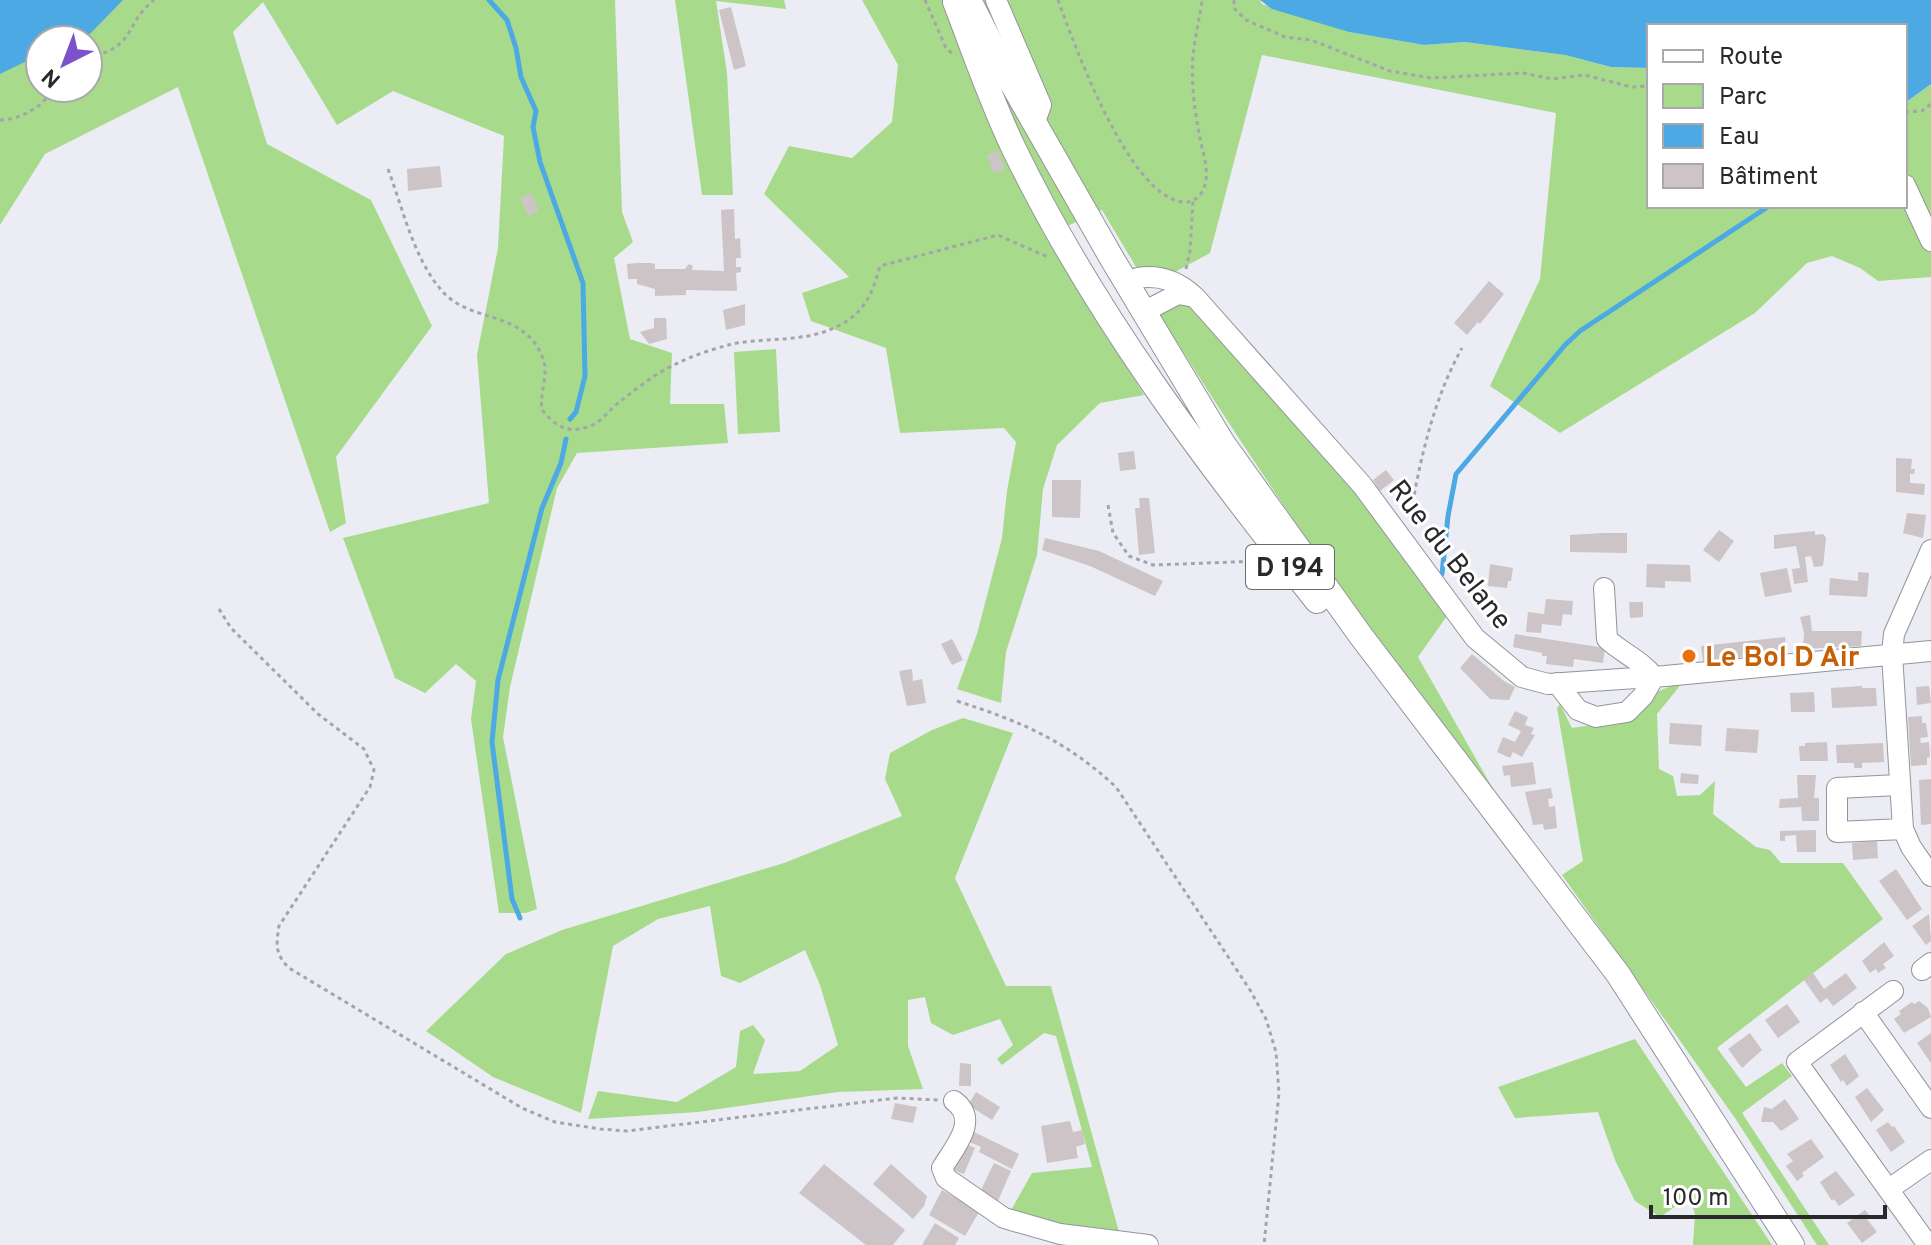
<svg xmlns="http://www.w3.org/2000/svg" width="1931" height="1245" font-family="Overpass,sans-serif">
<rect width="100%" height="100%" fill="#ebecf4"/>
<!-- green -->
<path fill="#a7db8b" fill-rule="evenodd" d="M 0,0 L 615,0 L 622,212 L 633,242 L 614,258 L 630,339 L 672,353 L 670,404 L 724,404 L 728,443 L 577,453 L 557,488 L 510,687 L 503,737 L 537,909 L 526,913 L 499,913 L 471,719 L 476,681 L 456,664 L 425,693 L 395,678 L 343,538 L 489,503 L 477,355 L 498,248 L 504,136 L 393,91 L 337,125 L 263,2 L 233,32 L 267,144 L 371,200 L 432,326 L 336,457 L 346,523 L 330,532 L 178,87 L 45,154 L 0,225 ZM 40,40 L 88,40 L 88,88 L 40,88 Z
M 675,0 L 784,0 L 786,9 L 716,1 L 727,73 L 733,195 L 702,195 Z
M 862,0 L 1260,0 L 1262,4 L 1349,32 L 1424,45 L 1465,42 L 1565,55 L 1611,67 L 1649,68 L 1649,206 L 1905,206 L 1905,103 L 1931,84 L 1931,277 L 1878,281 L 1860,268 L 1832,256 L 1807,263 L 1755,313 L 1560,433 L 1490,386 L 1540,279 L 1556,113 L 1262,55 L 1210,253 L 1175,272 L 1136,267 L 1102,210 L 1046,236 L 1144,395 L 1100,403 L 1057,445 L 1043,489 L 1037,555 L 1006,652 L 1001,703 L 957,689 L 977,634 L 1002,538 L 1007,491 L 1016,442 L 1004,428 L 900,433 L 886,348 L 811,321 L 802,293 L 849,277 L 764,194 L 789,146 L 852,158 L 892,122 L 898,65 Z
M 1180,303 L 1191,304 L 1356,487 L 1447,616 L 1418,657 L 1496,794 C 1374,642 1263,480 1160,315 Z
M 776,349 L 780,432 L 738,434 L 734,352 Z
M 1680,682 L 1679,687 L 1657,714 L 1659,769 L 1673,776 L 1677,796 L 1700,795 L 1715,781 L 1713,814 L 1756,847 L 1770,850 L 1781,863 L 1843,863 L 1883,919 L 1717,1048 L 1746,1087 L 1782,1063 L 1792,1076 L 1742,1113 L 1829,1245 L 1817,1245 L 1735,1118 L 1562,875 L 1583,861 L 1557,708 L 1560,704 L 1572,728 L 1632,719 L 1652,694 Z
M 963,718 L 1013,733 L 955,878 L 1006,986 L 1051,986 L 1119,1232 L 1055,1223 L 1010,1212 L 1032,1173 L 1092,1167 L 1056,1036 L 1044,1033 L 1002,1065 L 997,1059 L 1013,1045 L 1000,1019 L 953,1035 L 931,1023 L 925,997 L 908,1000 L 908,1046 L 923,1089 L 838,1092 L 698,1112 L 588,1119 L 598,1091 L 677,1102 L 736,1067 L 740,1031 L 753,1025 L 765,1040 L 753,1074 L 800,1071 L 838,1045 L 820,985 L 805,950 L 740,983 L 721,976 L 710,906 L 658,919 L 613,946 L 581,1113 L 493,1077 L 426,1031 L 506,954 L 562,930 L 784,863 L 902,816 L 885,779 L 890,753 L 932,730 Z
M 1635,1039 L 1772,1245 L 1693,1245 L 1695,1214 L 1691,1202 L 1679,1204 L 1660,1217 L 1635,1201 L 1615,1160 L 1598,1112 L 1515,1118 L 1498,1087 Z"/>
<!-- water -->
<path fill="#4ca9e3" d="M 0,0 L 123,0 L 84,40 L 40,40 L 40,57 L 35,57 L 0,74 Z
M 1260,0 L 1931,0 L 1931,84 L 1905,103 L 1905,26 L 1649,26 L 1649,68 L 1611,67 L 1565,55 L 1465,42 L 1424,45 L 1349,32 L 1272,9 Z"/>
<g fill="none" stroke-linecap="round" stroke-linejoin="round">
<!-- stream -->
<path stroke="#4ca9e3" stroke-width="5" d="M 489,0 L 507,20 L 516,48 L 521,77 L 536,111 L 533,127 L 540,162 L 583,283 L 585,376 L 576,412 L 570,419
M 1442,574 L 1448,516 L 1456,474 L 1565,345 L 1580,331 L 1769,206
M 520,918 L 512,899 L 492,742 L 498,680 L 542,508 L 561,463 L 566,439"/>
</g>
<!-- building -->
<path fill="#cdc4c7" d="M 731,7 L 746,66 L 734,70 L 719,10 Z
M 998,151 L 1005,169 L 993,173 L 987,155 Z
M 440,166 L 442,187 L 408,191 L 407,169 Z
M 531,193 L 539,211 L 528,216 L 520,198 Z
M 734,209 L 735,239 L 740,238 L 741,258 L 736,258 L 736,267 L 741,267 L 741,272 L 736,273 L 737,291 L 686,290 L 686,295 L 655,296 L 655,289 L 637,284 L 637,279 L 628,279 L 627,264 L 637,263 L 651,263 L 655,264 L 655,269 L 685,269 L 689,264 L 693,266 L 692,270 L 724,271 L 721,210 Z
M 1489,281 L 1504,294 L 1480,324 L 1478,322 L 1467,335 L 1454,323 Z
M 745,304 L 745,325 L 726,330 L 723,310 Z
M 654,318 L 666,318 L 667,339 L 649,344 L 640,332 L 654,328 Z
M 1134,451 L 1136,469 L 1120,471 L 1118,453 Z
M 1896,458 L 1912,459 L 1911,469 L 1915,469 L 1914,474 L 1910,474 L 1910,483 L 1925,484 L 1924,495 L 1896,492 Z
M 1386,470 L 1394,480 L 1380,491 L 1373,480 Z
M 1052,480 L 1081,480 L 1080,518 L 1052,517 Z
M 1139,498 L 1149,498 L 1155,553 L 1139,555 L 1135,508 L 1140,508 Z
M 1907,513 L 1926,515 L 1923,538 L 1903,533 Z
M 1719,530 L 1734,541 L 1719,562 L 1703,550 Z
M 1815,531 L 1815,535 L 1823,534 L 1826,538 L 1823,566 L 1814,567 L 1811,556 L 1805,557 L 1808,582 L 1794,584 L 1792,569 L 1800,568 L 1796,546 L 1774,549 L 1774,535 Z
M 1603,533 L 1627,533 L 1627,553 L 1570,552 L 1570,535 Z
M 1045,538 L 1099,551 L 1163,581 L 1155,596 L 1090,566 L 1042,550 Z
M 1490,564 L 1513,568 L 1511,581 L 1508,581 L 1507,588 L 1488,586 Z
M 1647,564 L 1690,565 L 1691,582 L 1665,581 L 1665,588 L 1646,587 Z
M 1787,568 L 1792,592 L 1765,597 L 1760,573 Z
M 1858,572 L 1869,573 L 1867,597 L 1829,595 L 1830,578 L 1858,581 Z
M 1546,599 L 1573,601 L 1572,615 L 1563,614 L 1561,626 L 1542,624 L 1541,633 L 1526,632 L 1528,612 L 1544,614 Z
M 1629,602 L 1643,602 L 1643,617 L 1630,618 Z
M 1810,615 L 1812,631 L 1862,631 L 1861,646 L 1803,649 L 1804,633 L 1800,617 Z
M 1515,634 L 1605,648 L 1603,663 L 1574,659 L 1573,667 L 1546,664 L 1547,656 L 1542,656 L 1542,653 L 1513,647 Z
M 1785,637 L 1787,653 L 1703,661 L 1701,646 Z
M 952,639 L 963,660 L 952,665 L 941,644 Z
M 1472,654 L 1504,681 L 1515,687 L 1509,700 L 1490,699 L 1460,668 Z
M 912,669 L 913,681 L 922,679 L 926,703 L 907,706 L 899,671 Z
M 1862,686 L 1862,688 L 1876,688 L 1877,706 L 1832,708 L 1831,688 Z
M 1929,686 L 1931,703 L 1917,705 L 1916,687 Z
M 1814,692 L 1815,712 L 1791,712 L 1790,693 Z
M 1515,711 L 1528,717 L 1525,725 L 1534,728 L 1531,734 L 1535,735 L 1522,757 L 1513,752 L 1510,758 L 1497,752 L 1503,737 L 1515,742 L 1521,731 L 1508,725 Z
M 1922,716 L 1922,723 L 1926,723 L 1928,737 L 1920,738 L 1921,743 L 1929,742 L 1930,757 L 1927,758 L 1927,765 L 1911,766 L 1908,717 Z
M 1670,723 L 1702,725 L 1701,746 L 1669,744 Z
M 1727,728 L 1759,730 L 1757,753 L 1725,751 Z
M 1827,742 L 1828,761 L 1800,761 L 1799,746 L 1805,746 L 1805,743 Z
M 1883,743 L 1884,762 L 1862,763 L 1862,768 L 1854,768 L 1854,763 L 1837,763 L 1836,745 Z
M 1533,762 L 1536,784 L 1511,787 L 1510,775 L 1504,776 L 1502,766 Z
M 1681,773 L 1699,775 L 1698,784 L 1680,783 Z
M 1797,775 L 1816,775 L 1814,798 L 1819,798 L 1819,821 L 1802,821 L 1801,807 L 1779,808 L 1780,799 L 1798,798 Z
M 1931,779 L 1931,824 L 1921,825 L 1919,780 Z
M 1551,788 L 1553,798 L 1548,799 L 1549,807 L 1555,806 L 1557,828 L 1544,830 L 1543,824 L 1533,825 L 1525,792 Z
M 1816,830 L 1816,852 L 1797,852 L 1796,835 L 1785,836 L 1785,841 L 1780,841 L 1780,831 Z
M 1877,841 L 1878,858 L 1853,860 L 1852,843 Z
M 1896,869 L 1922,909 L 1907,920 L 1879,881 Z
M 1929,914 L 1931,941 L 1926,945 L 1912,926 Z
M 1884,942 L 1894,956 L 1883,964 L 1886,968 L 1878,973 L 1876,969 L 1870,973 L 1862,961 Z
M 1813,973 L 1824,989 L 1846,973 L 1857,988 L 1833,1006 L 1827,998 L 1820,1003 L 1804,980 Z
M 1919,1001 L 1928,1008 L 1931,1017 L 1904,1033 L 1894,1019 L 1901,1014 L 1899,1011 L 1912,1002 L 1914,1004 Z
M 1787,1004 L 1800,1022 L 1778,1038 L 1765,1020 Z
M 1750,1033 L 1762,1050 L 1742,1068 L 1728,1049 Z
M 1931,1033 L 1931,1063 L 1917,1043 Z
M 1845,1054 L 1859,1076 L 1847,1086 L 1843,1080 L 1841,1082 L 1830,1065 Z
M 960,1063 L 971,1064 L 971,1086 L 959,1086 Z
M 1867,1088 L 1884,1110 L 1871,1122 L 1855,1097 Z
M 976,1092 L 1000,1107 L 992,1120 L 968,1105 Z
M 1785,1099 L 1799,1119 L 1781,1131 L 1773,1122 L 1761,1122 L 1764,1107 L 1772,1109 Z
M 895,1103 L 917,1107 L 913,1123 L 891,1119 Z
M 1070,1121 L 1073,1132 L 1082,1130 L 1085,1144 L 1076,1147 L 1078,1158 L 1047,1163 L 1041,1126 Z
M 1888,1122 L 1892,1127 L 1894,1126 L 1905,1142 L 1891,1152 L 1876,1130 Z
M 970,1130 L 1019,1154 L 1012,1169 L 979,1152 L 981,1147 L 965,1140 Z
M 1811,1139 L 1824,1157 L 1802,1173 L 1804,1176 L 1797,1181 L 1786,1166 L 1793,1161 L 1787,1154 Z
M 964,1143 L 975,1148 L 964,1174 L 953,1170 Z
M 994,1163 L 1011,1171 L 997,1203 L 979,1194 Z
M 824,1164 L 905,1230 L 893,1245 L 866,1245 L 799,1193 Z
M 891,1164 L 927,1196 L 924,1206 L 913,1219 L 873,1184 Z
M 1836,1171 L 1855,1195 L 1839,1206 L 1834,1199 L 1832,1201 L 1820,1182 Z
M 942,1190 L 979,1212 L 965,1236 L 929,1215 Z
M 1865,1210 L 1870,1216 L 1867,1219 L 1877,1232 L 1862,1243 L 1847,1223 Z
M 935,1223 L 959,1238 L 955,1245 L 922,1245 Z"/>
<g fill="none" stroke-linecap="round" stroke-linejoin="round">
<defs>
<path id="minor" d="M 996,0 L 1041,105 L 1035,122
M 1905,185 L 1931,241
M 1137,278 C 1160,274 1178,281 1195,297 L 1362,485 L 1475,638 L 1522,677 L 1548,684 L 1665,676 L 1931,651
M 1153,307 L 1178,294 L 1195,297
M 1931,550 L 1894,634 L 1892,654 L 1903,829 L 1911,847 L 1931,876
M 1557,683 L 1578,710 L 1596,717 L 1627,712 L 1643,696 L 1654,677 C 1641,660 1622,653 1607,639 L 1604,588
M 1899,785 L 1837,788 L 1837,832 L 1903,829
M 1922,970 L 1931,963
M 1893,991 L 1797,1062 L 1928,1245
M 1863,1012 L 1931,1108
M 954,1101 C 980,1120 954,1148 942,1168 L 946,1178 L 1004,1218 L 1060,1234 L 1148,1245
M 1889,1189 L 1931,1160"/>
<path id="major" d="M 969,0 L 1006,73 L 1111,257 L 1222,442 L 1361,636 L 1618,974 L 1792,1245
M 955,2 C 974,51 991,101 1014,149 C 1093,312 1204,460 1317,601"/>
</defs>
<!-- minor casing -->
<use href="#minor" stroke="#93949b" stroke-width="22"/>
<!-- major casing -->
<use href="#major" stroke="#93949b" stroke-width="26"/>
<!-- path -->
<path stroke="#a4a4ab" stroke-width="3" stroke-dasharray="4 4" stroke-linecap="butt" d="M 925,0 L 946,48 L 954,55
M 1058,0 C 1075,46 1128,194 1182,202 C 1190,203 1197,200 1202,192 C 1212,174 1202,152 1199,133 C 1194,107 1190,74 1194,48 C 1196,32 1200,16 1202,0
M 1234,0 L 1234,8 L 1246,20 L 1285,37 L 1311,40 L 1390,71 L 1431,78 L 1523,73 L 1552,79 L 1585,75 L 1631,87 L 1649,86
M 88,58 C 138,46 123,25 154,0
M 1905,112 L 1922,111 L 1931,104
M 0,120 C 22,119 43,107 54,88
M 388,169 C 403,209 414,260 443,292 C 471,323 523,310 542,356 C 550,373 539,393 542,410 C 554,424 565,433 584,428 C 600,425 606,413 618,403 C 635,390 654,374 674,365 C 691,356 713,349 732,344 C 768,337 807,343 840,325 C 865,312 873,292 880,266 L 998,235 L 1050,258
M 1186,269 L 1190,251 L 1193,201
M 1108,505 L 1113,533 L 1129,556 L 1153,565 L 1260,561
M 1410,518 C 1420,460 1433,400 1462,348
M 219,609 L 231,628 L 318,714 L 364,749 L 374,770 L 370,787 L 279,926 C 276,945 275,954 289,968 L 522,1108 L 555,1122 L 600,1129 L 627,1131 L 897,1098 L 938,1100
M 957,701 C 1022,722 1065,740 1116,787 L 1250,990 L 1266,1019 L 1276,1052 L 1279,1093 L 1264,1245"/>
<!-- minor -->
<use href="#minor" stroke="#fff" stroke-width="20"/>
<!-- major -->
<use href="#major" stroke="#fff" stroke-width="24"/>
</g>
<!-- markers -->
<circle fill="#e8710a" stroke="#fff" stroke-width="3" cx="1689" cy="656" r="8"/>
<g text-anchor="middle" stroke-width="6" stroke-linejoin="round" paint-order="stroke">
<!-- shield labels -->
<rect fill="#fff" stroke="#69696b" stroke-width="2" x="1246" y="545" width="88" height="44" rx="6"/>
<g font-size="26" font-weight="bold" fill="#29292c">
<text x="1290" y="576">D 194</text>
</g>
<!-- street labels -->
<g font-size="28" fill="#29292c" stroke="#fff">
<text transform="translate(1451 554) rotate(52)" y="10">Rue du Belane</text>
</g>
<!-- food labels -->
<g font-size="28" font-weight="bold" fill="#c56008" stroke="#fff" text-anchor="start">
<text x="1705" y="666">Le Bol D Air</text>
</g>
</g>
<!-- legend -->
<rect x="1647" y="24" width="260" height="184" fill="#ffffff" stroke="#a9a9ab" stroke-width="2"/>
<rect x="1663" y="50" width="40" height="12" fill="#ffffff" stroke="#a9a9ab" stroke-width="2"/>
<text x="1719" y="64" font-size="24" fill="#29292c">Route</text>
<rect x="1663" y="84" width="40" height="24" fill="#a7db8b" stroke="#a9a9ab" stroke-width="2"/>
<text x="1719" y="104" font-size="24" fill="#29292c">Parc</text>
<rect x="1663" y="124" width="40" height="24" fill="#4ca9e3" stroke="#a9a9ab" stroke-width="2"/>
<text x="1719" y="144" font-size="24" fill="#29292c">Eau</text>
<rect x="1663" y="164" width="40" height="24" fill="#cdc4c7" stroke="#a9a9ab" stroke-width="2"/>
<text x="1719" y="184" font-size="24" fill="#29292c">Bâtiment</text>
<!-- north arrow -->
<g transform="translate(64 64) rotate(222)"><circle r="38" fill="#ffffff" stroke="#a9a9ab" stroke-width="2"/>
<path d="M0-6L14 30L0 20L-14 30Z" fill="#7b52cc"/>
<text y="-12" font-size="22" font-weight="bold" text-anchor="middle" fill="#29292c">N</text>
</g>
<!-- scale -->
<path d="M1651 1205v12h234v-12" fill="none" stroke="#29292c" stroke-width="4"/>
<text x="1663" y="1205" font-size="24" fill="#29292c" stroke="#ffffff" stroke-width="6" paint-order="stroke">100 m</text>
</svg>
